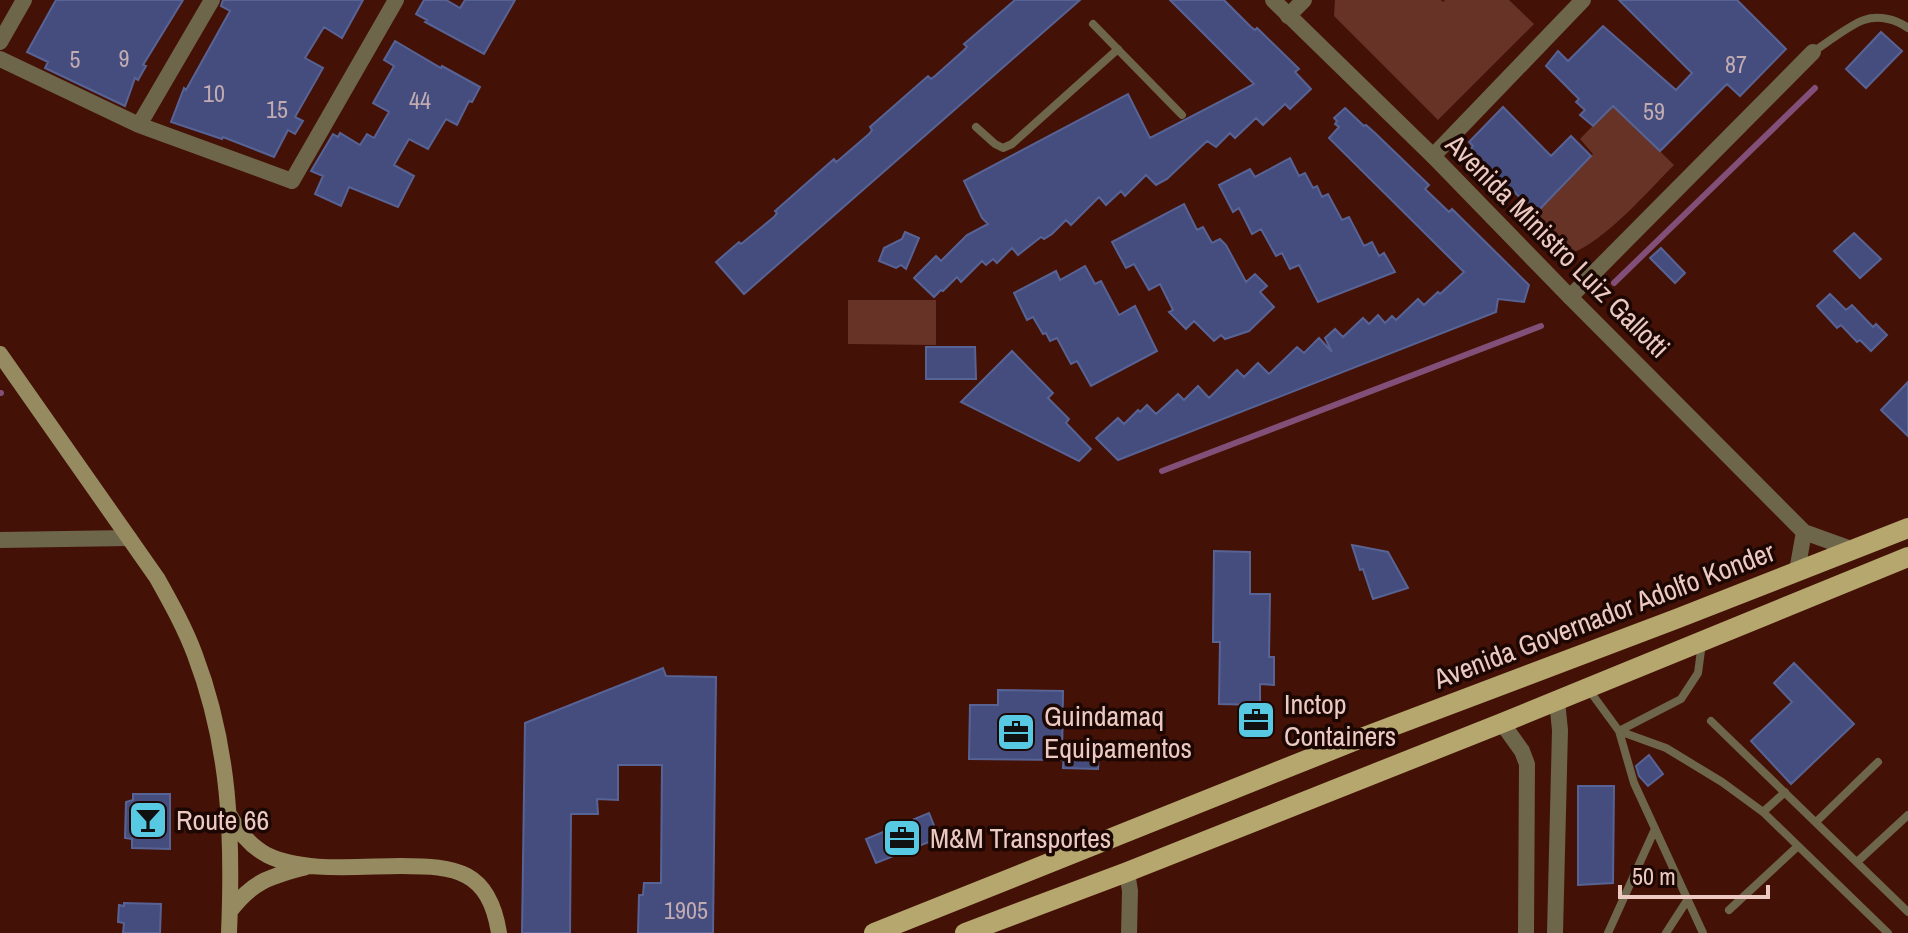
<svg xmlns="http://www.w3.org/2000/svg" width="1908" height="933" font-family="'Archivo Narrow',sans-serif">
<rect width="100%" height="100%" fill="#441106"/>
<!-- green -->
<path fill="#673327" d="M 1335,0 L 1441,0 L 1443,2 L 1445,0 L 1509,0 L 1534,24 L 1438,120 L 1334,16 Z
M 1613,105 L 1674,165 C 1649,190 1600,247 1566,255 L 1530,219 L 1593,154 L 1580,139 Z
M 848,300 L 936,300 L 936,345 L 848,344 Z"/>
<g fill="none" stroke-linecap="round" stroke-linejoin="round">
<!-- stream -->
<path stroke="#824f78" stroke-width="6" d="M 1614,283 L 1815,88
M 0,393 L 1,393
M 1162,471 L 1541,326"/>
</g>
<!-- building -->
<path fill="#444d7d" stroke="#586395" stroke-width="2" d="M 56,0 L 183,0 L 143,65 L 146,66 L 138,80 L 135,78 L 125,106 L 45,68 L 48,62 L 27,52 Z
M 223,0 L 363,0 L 342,38 L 324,27 L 305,58 L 323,68 L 295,117 L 303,121 L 295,134 L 288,130 L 274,157 L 223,137 L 222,139 L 171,122 L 184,88 L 186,90 L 230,11 L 221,6 Z
M 424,0 L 446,0 L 460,8 L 465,0 L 515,0 L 484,54 L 425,22 L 427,20 L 416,14 Z
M 1015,0 L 1080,0 L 744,294 L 716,262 L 739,242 L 741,244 L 774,217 L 777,213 L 775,211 L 834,159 L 836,162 L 840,159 L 869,134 L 872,130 L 870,127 L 928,76 L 931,79 L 935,76 L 963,51 L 967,47 L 964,44 Z
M 1170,0 L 1224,0 L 1251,27 L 1255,30 L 1257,28 L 1299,69 L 1295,72 L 1311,89 L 1290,109 L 1285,104 L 1263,125 L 1256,118 L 1235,138 L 1230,133 L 1216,147 L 1207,141 L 1167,179 L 1156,185 L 1146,175 L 1125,196 L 1121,191 L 1106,205 L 1099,197 L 1071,225 L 1066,220 L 1052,234 L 1044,239 L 1041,237 L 1018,255 L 1012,248 L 997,263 L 993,259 L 986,265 L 982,261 L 961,282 L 957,277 L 943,291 L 941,290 L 934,297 L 914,278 L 936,256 L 941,261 L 967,235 L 988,224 L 982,218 L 964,181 L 1128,94 L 1150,138 L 1254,84 Z
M 1619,0 L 1737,0 L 1786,49 L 1740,96 L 1727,84 L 1660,151 L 1613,106 L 1593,126 L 1580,115 L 1585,110 L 1576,102 L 1579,99 L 1546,66 L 1558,51 L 1568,61 L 1603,26 L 1676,90 L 1692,73 Z
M 1881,32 L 1902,51 L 1866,88 L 1846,69 Z
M 395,41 L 441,68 L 442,66 L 480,87 L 472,102 L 469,101 L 457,125 L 446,119 L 428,149 L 409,139 L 394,165 L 414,176 L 398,207 L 349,187 L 341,206 L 315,194 L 323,176 L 311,171 L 333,134 L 338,137 L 340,133 L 360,145 L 367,134 L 374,138 L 389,112 L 373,103 L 394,66 L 384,60 Z
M 1503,107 L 1551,156 L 1571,136 L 1591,156 L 1536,213 L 1503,181 L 1497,187 L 1466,156 L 1473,150 L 1471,148 L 1473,146 L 1469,142 Z
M 1345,108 L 1364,126 L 1366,125 L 1375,133 L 1429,185 L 1425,189 L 1449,212 L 1452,209 L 1529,285 L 1524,302 L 1498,299 L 1496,312 L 1118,460 L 1096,438 L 1118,418 L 1124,424 L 1138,410 L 1140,412 L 1147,405 L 1156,414 L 1178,394 L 1184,400 L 1198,386 L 1209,398 L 1237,370 L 1244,377 L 1258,363 L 1269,374 L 1297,347 L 1304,353 L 1319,338 L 1332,352 L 1325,338 L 1335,329 L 1343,337 L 1363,318 L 1369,324 L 1378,315 L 1385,323 L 1392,316 L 1396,320 L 1418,299 L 1424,305 L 1438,292 L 1440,294 L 1464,272 L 1329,138 L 1339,127 L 1335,124 L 1337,121 L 1334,118 Z
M 1290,158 L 1299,176 L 1305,173 L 1313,188 L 1317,186 L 1322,197 L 1328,194 L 1342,220 L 1349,217 L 1364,246 L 1372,242 L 1379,256 L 1384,253 L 1395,272 L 1318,302 L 1299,265 L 1290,269 L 1282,253 L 1276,256 L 1261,229 L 1252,234 L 1239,208 L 1233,212 L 1219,185 L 1250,169 L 1255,177 Z
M 1184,204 L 1197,230 L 1203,227 L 1212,243 L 1220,239 L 1226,245 L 1246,282 L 1255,274 L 1267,286 L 1260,292 L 1274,307 L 1249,331 L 1225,339 L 1221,335 L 1214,341 L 1194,321 L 1186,329 L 1169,312 L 1173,310 L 1160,284 L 1149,290 L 1134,264 L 1126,268 L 1112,242 Z
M 905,232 L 919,238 L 906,269 L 901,265 L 896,268 L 879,261 L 884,248 L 902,239 Z
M 1854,233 L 1881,259 L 1860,278 L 1834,251 Z
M 1661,248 L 1685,273 L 1675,283 L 1650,258 Z
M 1085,266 L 1095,284 L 1101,281 L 1119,315 L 1135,306 L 1157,351 L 1091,386 L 1077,361 L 1071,364 L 1057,338 L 1050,341 L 1046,333 L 1043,334 L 1033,317 L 1027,320 L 1014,293 L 1056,271 L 1060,280 Z
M 1830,294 L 1846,310 L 1852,305 L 1873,327 L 1876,324 L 1887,335 L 1871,351 L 1860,340 L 1857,342 L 1841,325 L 1837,328 L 1817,306 Z
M 926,347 L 975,347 L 976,379 L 926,379 Z
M 1012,351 L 1053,393 L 1048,398 L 1069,419 L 1066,423 L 1091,449 L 1079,461 L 961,402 Z
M 1908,382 L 1908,436 L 1881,410 Z
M 1352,545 L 1388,552 L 1408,588 L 1373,599 L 1363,569 L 1360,570 Z
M 1214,551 L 1250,552 L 1250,594 L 1270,594 L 1269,657 L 1274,657 L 1274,685 L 1260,684 L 1260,705 L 1219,704 L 1220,642 L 1213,642 Z
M 1794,663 L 1854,724 L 1791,784 L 1751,741 L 1792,702 L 1774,683 Z
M 663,668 L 666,676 L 716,677 L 713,933 L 638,933 L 639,895 L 643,895 L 644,883 L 661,883 L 662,765 L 618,765 L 618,800 L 597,799 L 598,814 L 571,814 L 570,933 L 522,933 L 525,723 Z
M 998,690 L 1063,691 L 1062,760 L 969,759 L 970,705 L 998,705 Z
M 1064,750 L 1099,751 L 1098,769 L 1063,768 Z
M 1649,755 L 1663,774 L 1648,786 L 1639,776 L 1636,766 Z
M 1578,786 L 1614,786 L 1613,883 L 1578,885 Z
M 133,794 L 170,794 L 170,849 L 132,848 L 132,839 L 125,838 L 126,802 L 133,800 Z
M 929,813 L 939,838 L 876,863 L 866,839 Z
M 124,903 L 161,904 L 160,933 L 123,933 L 124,923 L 118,922 L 119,905 L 124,906 Z"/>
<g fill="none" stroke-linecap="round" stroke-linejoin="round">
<!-- service -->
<path stroke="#6d664b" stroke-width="8" d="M 1093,24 L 1182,115
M 1813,52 C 1825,44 1851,24 1864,20 C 1878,15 1896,19 1908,28
M 976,127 L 995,144 L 1003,148 L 1012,144 L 1118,49
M 1702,643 L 1698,673 L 1681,699 L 1619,731 L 1634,783 L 1703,933
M 1589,690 L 1619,731 L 1666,748 L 1722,782 L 1763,812 L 1888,933
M 1711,721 L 1908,912
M 1763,812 L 1785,792
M 1816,822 L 1878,762
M 1857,862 L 1908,815
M 1729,910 L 1798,846
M 1608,933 L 1655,829
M 1666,933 L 1688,899"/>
<!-- minor -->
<path stroke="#6d664b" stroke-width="16" d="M 1288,16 L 1304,0
M 0,42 L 24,0
M 0,59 L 139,125 L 292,181 L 396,0
M 139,125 L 212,0
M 1433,156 L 1583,0
M 1570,297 L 1813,52
M 0,540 L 129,538
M 1127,872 L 1130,891 L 1129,933"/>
<!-- tertiary -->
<path stroke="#6d664b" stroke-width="16" d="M 1273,0 L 1433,156 L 1570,297 L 1804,532 L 1854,550
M 1797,571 L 1804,532
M 1502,723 L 1522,751 L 1527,764 L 1526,933
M 1555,933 L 1560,730 L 1557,701"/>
<!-- secondary -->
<path stroke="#968a60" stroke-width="16" d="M 0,354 L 157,578 C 171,603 185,628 195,655 C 230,747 233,836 229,933
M 230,816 C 239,832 250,846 267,855 C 303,873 362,866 401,866 C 456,866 489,870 499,933
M 230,911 C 254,880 270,877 306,867"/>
<!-- primary -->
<path stroke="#b6a76f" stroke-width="20" d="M 874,933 L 1364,737 L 1676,619 L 1908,528
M 965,933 L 1127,872 L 1502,723 L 1908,557"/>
</g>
<!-- icons -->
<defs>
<symbol id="office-square" viewBox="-11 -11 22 22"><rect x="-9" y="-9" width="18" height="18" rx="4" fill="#57c9e2" stroke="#1c0703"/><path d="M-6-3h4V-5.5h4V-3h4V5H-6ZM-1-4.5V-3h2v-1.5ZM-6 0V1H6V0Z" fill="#111"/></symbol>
<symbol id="bar-square" viewBox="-11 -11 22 22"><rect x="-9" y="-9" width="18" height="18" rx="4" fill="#57c9e2" stroke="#1c0703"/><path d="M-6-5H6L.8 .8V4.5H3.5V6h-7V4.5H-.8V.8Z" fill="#111"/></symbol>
</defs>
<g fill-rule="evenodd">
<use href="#office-square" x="1234" y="698" width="44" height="44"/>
<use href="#office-square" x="994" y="710" width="44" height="44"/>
<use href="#bar-square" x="126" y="798" width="44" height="44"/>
<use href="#office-square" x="880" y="816" width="44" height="44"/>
</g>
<g text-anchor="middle" stroke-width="7" stroke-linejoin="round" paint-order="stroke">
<!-- number labels -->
<g font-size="24" fill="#c2abb1">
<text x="124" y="67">9</text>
<text x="75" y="68">5</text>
<text x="1736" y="73">87</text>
<text x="214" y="102">10</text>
<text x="420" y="109">44</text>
<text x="277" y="118">15</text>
<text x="1654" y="120">59</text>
<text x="686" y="919">1905</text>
</g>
<!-- street labels -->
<g font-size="28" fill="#eccac2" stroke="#1c0703">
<text transform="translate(1558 246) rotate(45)" y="10">Avenida Ministro Luiz Gallotti</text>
<text transform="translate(1604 615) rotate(-21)" y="10">Avenida Governador Adolfo Konder</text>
</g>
<!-- poi labels -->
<g font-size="28" fill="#eccac2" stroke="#1c0703" text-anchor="start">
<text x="1284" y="714">Inctop<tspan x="1284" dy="32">Containers</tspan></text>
<text x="1044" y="726">Guindamaq<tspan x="1044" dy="32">Equipamentos</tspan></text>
<text x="176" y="830">Route 66</text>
<text x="930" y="848">M&amp;M Transportes</text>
</g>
</g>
<!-- scale -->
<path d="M1620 885v12h148v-12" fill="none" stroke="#eccac2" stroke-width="4"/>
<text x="1632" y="885" font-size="24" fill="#eccac2" stroke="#1c0703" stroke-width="6" paint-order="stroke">50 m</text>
</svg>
